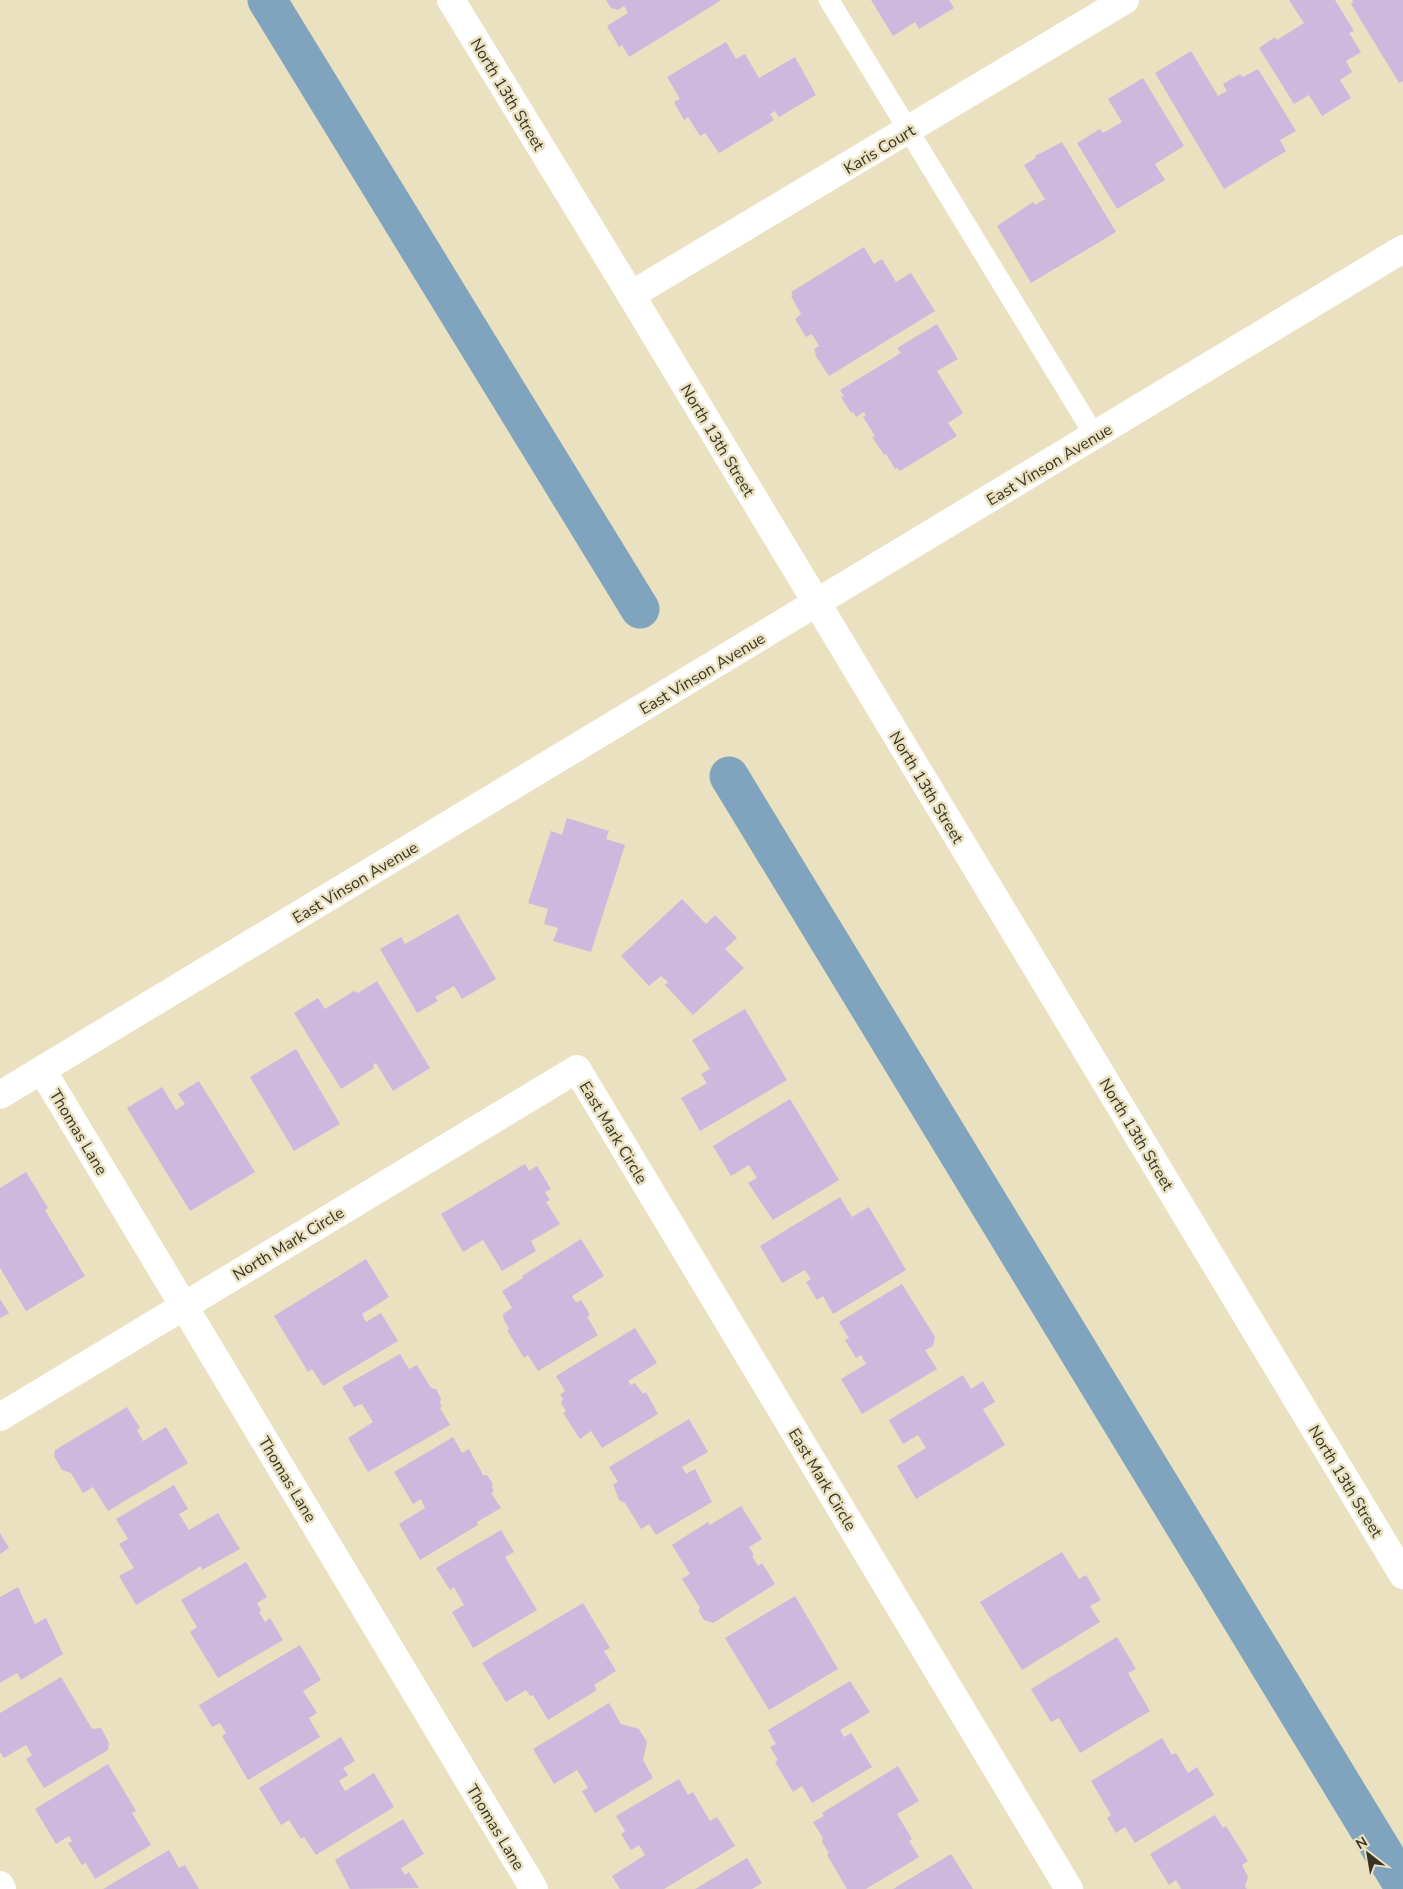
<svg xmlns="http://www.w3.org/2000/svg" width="1403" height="1889" font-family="'Nunito Sans',sans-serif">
<rect width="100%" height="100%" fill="#e9e1bf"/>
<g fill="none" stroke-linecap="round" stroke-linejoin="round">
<!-- canal -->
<path stroke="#80a4be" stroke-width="39" d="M 267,0 L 640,609
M 729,776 L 1403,1885"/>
</g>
<!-- building -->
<path fill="#ceb9de" d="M 606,0 L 719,0 L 720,1 L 629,57 L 622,45 L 619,47 L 607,26 L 628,13 L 624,6 L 618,10 L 611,8 Z
M 871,0 L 949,0 L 954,8 L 919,29 L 915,22 L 893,36 Z
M 1289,0 L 1335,0 L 1354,31 L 1349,33 L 1361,52 L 1346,61 L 1352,72 L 1340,80 L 1351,98 L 1322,116 L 1309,95 L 1294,104 L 1259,48 L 1275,37 L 1277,40 L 1304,23 Z
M 1352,0 L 1403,0 L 1403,81 L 1399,83 L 1351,4 L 1353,2 Z
M 726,42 L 736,59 L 745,54 L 759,78 L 795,57 L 816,95 L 779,117 L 775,111 L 770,114 L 774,120 L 719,153 L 705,133 L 700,136 L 688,117 L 684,120 L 674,102 L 680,99 L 667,77 Z
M 1191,51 L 1218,96 L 1227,91 L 1223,84 L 1240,74 L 1243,77 L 1258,69 L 1296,131 L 1280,140 L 1286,151 L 1224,189 L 1155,73 Z
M 1143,78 L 1184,146 L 1155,164 L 1165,180 L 1117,209 L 1077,143 L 1100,129 L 1103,133 L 1122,122 L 1108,99 Z
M 1062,142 L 1116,232 L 1031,283 L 997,226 L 1033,202 L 1035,205 L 1045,199 L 1024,165 L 1036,158 L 1035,156 Z
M 864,247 L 874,264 L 882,259 L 896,282 L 911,273 L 935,311 L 829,376 L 815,355 L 816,354 L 814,349 L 819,346 L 812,334 L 806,337 L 795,319 L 801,314 L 791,296 L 793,295 L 791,292 Z
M 937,324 L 958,359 L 937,371 L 963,413 L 948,423 L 957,436 L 900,471 L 897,468 L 895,469 L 886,454 L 884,455 L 872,437 L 875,436 L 863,417 L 866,415 L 864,412 L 856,417 L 853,412 L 851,413 L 841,397 L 844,396 L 840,390 L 901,353 L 897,348 Z
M 567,818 L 609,831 L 606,839 L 625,845 L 591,952 L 553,941 L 558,928 L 544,924 L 548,909 L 528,903 L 551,831 L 562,835 Z
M 682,899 L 706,924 L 715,915 L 737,938 L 725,949 L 744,968 L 693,1015 L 665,985 L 668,982 L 661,976 L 649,986 L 621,956 Z
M 458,914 L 496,979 L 462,999 L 454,986 L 435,997 L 438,1001 L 417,1013 L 380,949 L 401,937 L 405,944 Z
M 377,981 L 430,1068 L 393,1091 L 376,1063 L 373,1065 L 374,1068 L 341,1089 L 294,1013 L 318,998 L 325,1009 L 354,991 L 358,993 Z
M 745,1009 L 787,1080 L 700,1131 L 681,1098 L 707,1083 L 701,1074 L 710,1069 L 692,1040 Z
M 296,1049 L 340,1124 L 294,1151 L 250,1077 Z
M 199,1081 L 255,1172 L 190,1211 L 127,1108 L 162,1087 L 176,1110 L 185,1104 L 178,1094 Z
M 790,1099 L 839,1180 L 773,1220 L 748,1183 L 757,1178 L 749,1165 L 731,1176 L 713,1146 Z
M 525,1164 L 529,1171 L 537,1166 L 551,1189 L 545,1192 L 550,1200 L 546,1202 L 560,1224 L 531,1241 L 536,1251 L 502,1271 L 483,1240 L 463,1252 L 441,1214 Z
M 26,1172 L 48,1208 L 45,1210 L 85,1276 L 26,1311 L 0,1268 L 0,1188 Z
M 840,1197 L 852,1217 L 869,1207 L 906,1270 L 833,1314 L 823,1296 L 817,1300 L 806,1282 L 811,1279 L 805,1270 L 782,1283 L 760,1246 Z
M 581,1239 L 604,1276 L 572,1296 L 576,1303 L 581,1300 L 590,1315 L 587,1317 L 598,1335 L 538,1371 L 528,1355 L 524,1358 L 507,1330 L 509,1329 L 504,1320 L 503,1314 L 512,1308 L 502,1291 L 523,1278 L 522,1276 Z
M 366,1259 L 389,1297 L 362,1314 L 366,1322 L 381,1313 L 398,1341 L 323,1386 L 312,1369 L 308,1372 L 274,1316 Z
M 902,1284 L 935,1337 L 933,1346 L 925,1350 L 937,1369 L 862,1414 L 841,1379 L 866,1364 L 861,1355 L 856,1358 L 845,1340 L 849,1338 L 839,1322 Z
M 0,1299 L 9,1313 L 0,1318 Z
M 635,1328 L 657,1363 L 628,1381 L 631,1385 L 635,1383 L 643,1394 L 646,1392 L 658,1414 L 602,1448 L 591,1431 L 580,1439 L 563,1413 L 566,1411 L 561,1403 L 563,1399 L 560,1395 L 565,1391 L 556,1376 Z
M 400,1354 L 409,1369 L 417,1365 L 431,1388 L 436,1389 L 441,1399 L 440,1403 L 442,1407 L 440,1408 L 450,1425 L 368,1472 L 348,1438 L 373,1422 L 362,1404 L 354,1407 L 342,1387 Z
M 963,1375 L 971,1389 L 983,1381 L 995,1402 L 983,1409 L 1005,1445 L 916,1499 L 897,1466 L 926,1448 L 918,1435 L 903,1444 L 889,1420 Z
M 127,1407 L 140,1428 L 137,1430 L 143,1441 L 166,1427 L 188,1463 L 108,1511 L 93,1487 L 83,1493 L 71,1473 L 62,1470 L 54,1456 L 55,1450 Z
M 689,1419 L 708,1452 L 682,1467 L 686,1474 L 695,1469 L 712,1502 L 656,1535 L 649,1524 L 641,1529 L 625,1503 L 619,1500 L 613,1484 L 618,1482 L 609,1467 Z
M 453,1437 L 462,1453 L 469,1449 L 483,1475 L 487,1475 L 493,1484 L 492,1487 L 494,1492 L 491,1493 L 501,1508 L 477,1522 L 478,1525 L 420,1560 L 399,1524 L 425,1508 L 421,1499 L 413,1504 L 394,1472 Z
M 174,1485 L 188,1509 L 179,1514 L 189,1530 L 218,1513 L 240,1549 L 202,1570 L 201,1566 L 136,1605 L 119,1576 L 134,1568 L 119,1544 L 128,1539 L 116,1519 Z
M 741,1506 L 762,1539 L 749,1547 L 754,1555 L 752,1556 L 758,1566 L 762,1563 L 775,1584 L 713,1623 L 704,1620 L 698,1610 L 700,1608 L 682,1579 L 690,1574 L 672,1545 L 708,1522 L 710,1525 Z
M 501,1530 L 514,1552 L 505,1557 L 537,1610 L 473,1648 L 452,1612 L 464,1605 L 454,1587 L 450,1590 L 436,1568 Z
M 0,1533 L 9,1548 L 0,1554 Z
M 1062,1552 L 1079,1579 L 1086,1575 L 1101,1600 L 1090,1606 L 1100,1622 L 1022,1670 L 980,1602 Z
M 246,1562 L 267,1597 L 257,1603 L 261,1610 L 259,1612 L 265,1622 L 270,1618 L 283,1640 L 218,1678 L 190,1632 L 197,1627 L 181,1600 Z
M 18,1587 L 35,1624 L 46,1618 L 63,1654 L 21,1680 L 17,1673 L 0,1683 L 0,1597 Z
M 795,1596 L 838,1669 L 769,1710 L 725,1638 Z
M 583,1603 L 610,1648 L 604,1651 L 616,1671 L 594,1685 L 597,1690 L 548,1720 L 533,1695 L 530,1696 L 526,1690 L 506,1702 L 482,1663 Z
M 1117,1637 L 1136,1669 L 1128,1673 L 1150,1711 L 1080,1753 L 1059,1718 L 1051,1722 L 1031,1689 Z
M 300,1645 L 321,1680 L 303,1691 L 317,1713 L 309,1718 L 320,1737 L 248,1780 L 222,1736 L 226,1733 L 220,1723 L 212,1727 L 199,1705 Z
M 61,1677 L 92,1729 L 101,1728 L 109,1743 L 108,1750 L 44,1788 L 26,1759 L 32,1755 L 26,1745 L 4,1758 L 0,1752 L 0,1713 Z
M 850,1681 L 870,1712 L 840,1730 L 844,1737 L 851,1733 L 872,1767 L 812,1803 L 802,1786 L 793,1792 L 775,1762 L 778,1760 L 770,1747 L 776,1744 L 768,1730 Z
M 609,1703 L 621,1724 L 639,1729 L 647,1742 L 643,1760 L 653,1778 L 595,1813 L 582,1791 L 588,1788 L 577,1770 L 554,1784 L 533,1749 Z
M 341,1737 L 355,1761 L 343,1768 L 348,1775 L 339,1781 L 345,1791 L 374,1773 L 394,1807 L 316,1855 L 304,1837 L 301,1839 L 289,1820 L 281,1825 L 259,1788 Z
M 1162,1738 L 1172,1755 L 1176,1753 L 1188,1773 L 1197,1767 L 1214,1795 L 1135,1843 L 1125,1827 L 1116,1833 L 1107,1818 L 1111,1815 L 1091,1781 Z
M 108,1764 L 136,1811 L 132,1813 L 151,1845 L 95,1879 L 86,1863 L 82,1865 L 68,1843 L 72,1841 L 69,1836 L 56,1844 L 35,1809 Z
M 898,1766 L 919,1801 L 897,1814 L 912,1839 L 909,1841 L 919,1857 L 866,1889 L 847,1889 L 827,1855 L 829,1853 L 822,1842 L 823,1838 L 813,1822 L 824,1816 L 822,1813 Z
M 679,1779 L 688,1795 L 693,1792 L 710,1821 L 717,1817 L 735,1846 L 664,1889 L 620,1889 L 612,1876 L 645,1855 L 639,1845 L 631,1850 L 621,1834 L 625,1831 L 616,1816 Z
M 1215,1815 L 1223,1828 L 1226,1826 L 1248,1861 L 1242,1865 L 1248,1877 L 1245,1886 L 1247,1889 L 1181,1889 L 1176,1880 L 1169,1885 L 1150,1854 Z
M 403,1819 L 424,1854 L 401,1868 L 405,1875 L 409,1872 L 419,1888 L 350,1889 L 335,1860 Z
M 169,1850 L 179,1868 L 185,1865 L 199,1889 L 103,1889 Z
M 951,1854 L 973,1889 L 893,1889 Z
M 747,1858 L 762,1883 L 752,1889 L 695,1889 Z"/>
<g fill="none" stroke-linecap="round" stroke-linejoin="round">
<!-- service -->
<path stroke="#fff" stroke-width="20" d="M 829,0 L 1095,436"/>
<!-- minor -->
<path stroke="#fff" stroke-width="28" d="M 631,295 L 1125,0
M 42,1070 L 534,1889
M 0,1417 L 577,1069 L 1069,1889
M 0,1885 L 2,1889"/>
<!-- tertiary -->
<path stroke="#fff" stroke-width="28" d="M 451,0 L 631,295 L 1403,1575
M 0,1095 L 1403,249"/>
</g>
<g text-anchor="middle" stroke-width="5" stroke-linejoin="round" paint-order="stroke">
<!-- street labels -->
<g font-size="16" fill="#383528" stroke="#e9e1bf">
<text transform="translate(508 94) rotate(59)" y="6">North 13th Street</text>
<text transform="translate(879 149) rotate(-31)" y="6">Karis Court</text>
<text transform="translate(718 440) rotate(59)" y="6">North 13th Street</text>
<text transform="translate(1049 464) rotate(-31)" y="6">East Vinson Avenue</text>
<text transform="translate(702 673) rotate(-31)" y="6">East Vinson Avenue</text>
<text transform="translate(927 787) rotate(59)" y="6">North 13th Street</text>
<text transform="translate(355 882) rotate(-31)" y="6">East Vinson Avenue</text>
<text transform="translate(79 1132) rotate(59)" y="6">Thomas Lane</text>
<text transform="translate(614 1132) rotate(59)" y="6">East Mark Circle</text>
<text transform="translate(1137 1134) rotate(59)" y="6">North 13th Street</text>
<text transform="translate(288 1243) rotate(-31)" y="6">North Mark Circle</text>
<text transform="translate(288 1479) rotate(59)" y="6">Thomas Lane</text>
<text transform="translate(823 1479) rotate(59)" y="6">East Mark Circle</text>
<text transform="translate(1346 1481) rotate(59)" y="6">North 13th Street</text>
<text transform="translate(496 1827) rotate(59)" y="6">Thomas Lane</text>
</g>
</g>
<!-- north arrow -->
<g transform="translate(1368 1854) rotate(329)" stroke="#e9e1bf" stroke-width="4" paint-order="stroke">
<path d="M0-4L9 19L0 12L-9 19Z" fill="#383528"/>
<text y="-8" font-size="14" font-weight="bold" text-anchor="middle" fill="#383528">N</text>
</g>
</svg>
